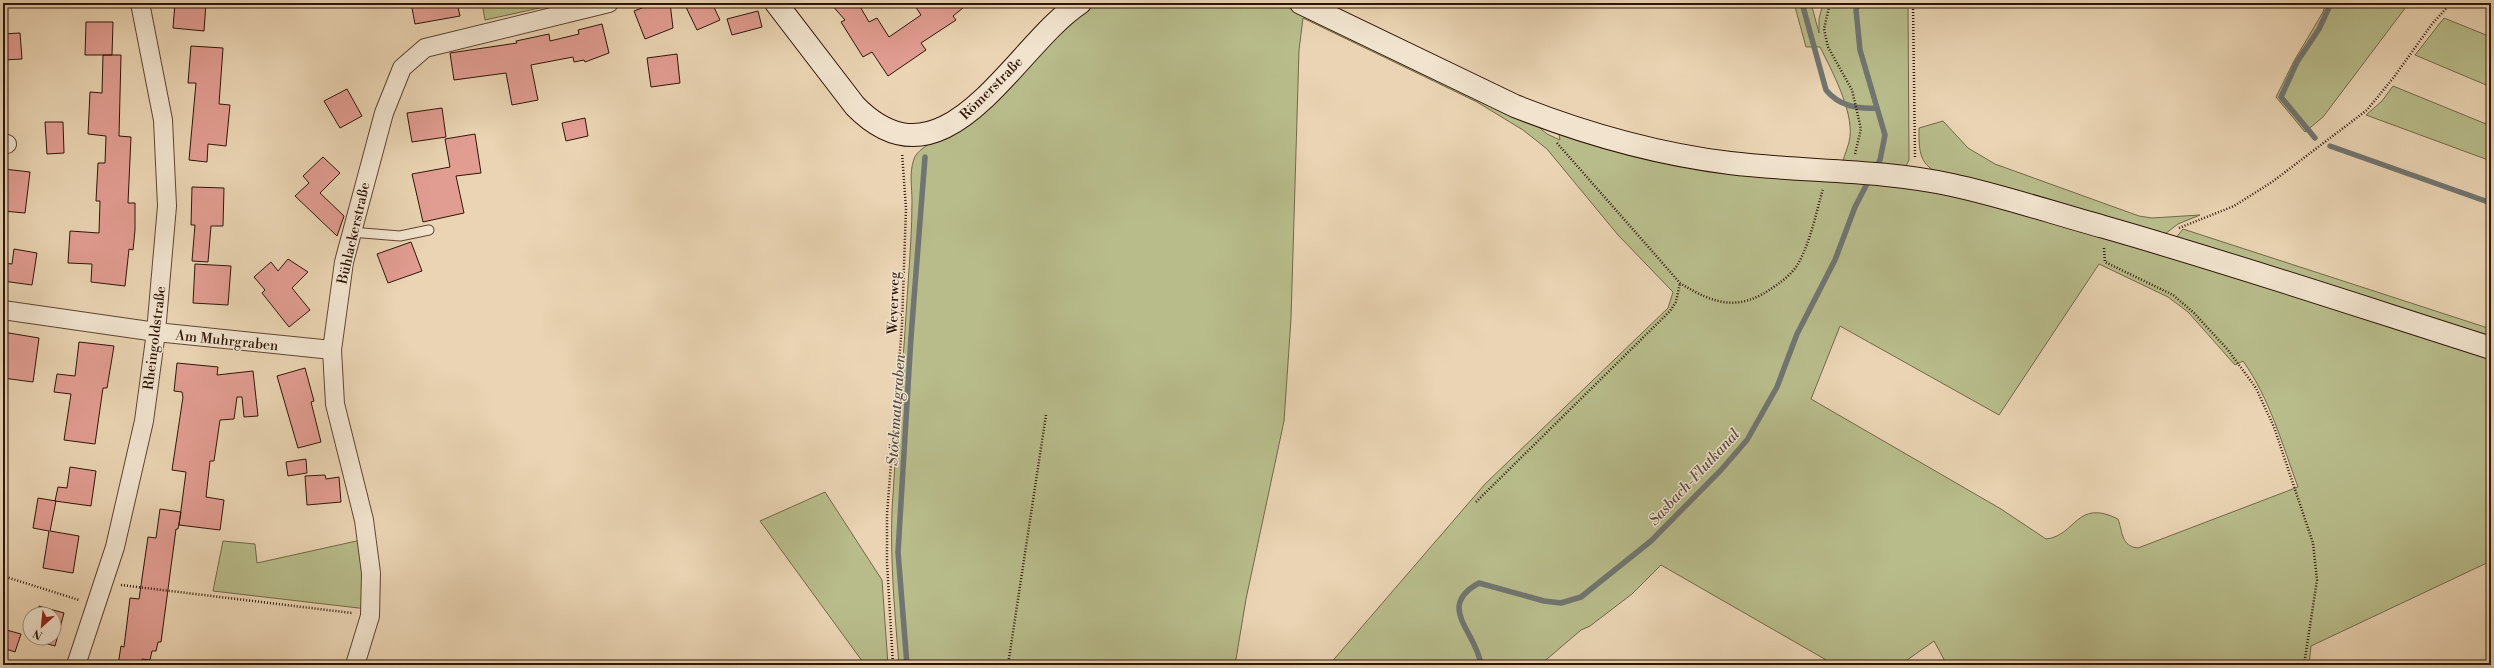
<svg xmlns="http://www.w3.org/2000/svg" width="2494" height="668" font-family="'Libre Bodoni',serif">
<rect width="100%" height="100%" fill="#ead4b3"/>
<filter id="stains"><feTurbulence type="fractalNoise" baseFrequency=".005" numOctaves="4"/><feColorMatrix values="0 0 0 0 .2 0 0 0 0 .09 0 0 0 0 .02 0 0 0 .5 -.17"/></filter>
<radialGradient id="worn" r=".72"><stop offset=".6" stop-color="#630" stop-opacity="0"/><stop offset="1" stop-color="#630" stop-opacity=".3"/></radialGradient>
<!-- green -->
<path fill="#b8bc8b" stroke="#746848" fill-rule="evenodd" d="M 482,3 L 562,3 L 485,20 Z
M 1099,3 L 1279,3 L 1528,118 L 1547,134 L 1560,140 L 1559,135 L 1561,133 L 1922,188 L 2002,204 L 2491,358 L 2491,561 L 2311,646 L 2309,665 L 1947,665 L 1934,641 L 1900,665 L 1835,665 L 1661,565 L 1632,594 L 1590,626 L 1581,630 L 1540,665 L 1329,665 L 1485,484 L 1668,308 L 1673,292 L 1618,235 L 1547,149 L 1523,130 L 1477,102 L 1303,18 L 1299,50 L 1291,319 L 1284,421 L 1246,599 L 1235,665 L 899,665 C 895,614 890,562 892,510 C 896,435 904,359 908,284 C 910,256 912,228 912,201 C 912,187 909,173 914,159 C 919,143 958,133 972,121 C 1013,89 1053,23 1099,3 ZM 2099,264 L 2168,297 L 2188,312 L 2235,365 L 2243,361 C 2270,399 2282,444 2298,487 L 2138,548 C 2121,546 2123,533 2118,519 C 2076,498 2076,536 2046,539 L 2001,509 L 1811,399 L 1840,326 L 1999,415 Z
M 1794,3 L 1811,3 L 1819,33 L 1819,19 L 1823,3 L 1908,3 L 1909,160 L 1906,166 L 1843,161 C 1845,153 1849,145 1850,137 C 1853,110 1832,71 1820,47 L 1806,47 Z
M 2326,3 L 2409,3 L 2323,117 L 2305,132 L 2276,97 L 2294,61 L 2323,12 Z
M 2444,18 L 2491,37 L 2491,87 L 2415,55 Z
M 2393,86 L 2491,126 L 2491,161 L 2366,115 L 2382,101 Z
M 1943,121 L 1968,148 L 1995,164 L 2139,216 L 2152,218 L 2200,215 L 2178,224 L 2165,234 L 1938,173 C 1918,163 1919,148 1919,128 Z
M 2183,229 L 2491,329 L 2491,339 L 2175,239 Z
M 825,492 L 882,580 L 888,665 L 865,665 L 760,521 Z
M 361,540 L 367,609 L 213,591 L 223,541 L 255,544 L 257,563 Z"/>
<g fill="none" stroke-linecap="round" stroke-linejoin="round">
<!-- stream -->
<path stroke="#717571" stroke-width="5.5" d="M 1802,3 L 1826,90 C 1839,106 1857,109 1877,108
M 1858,3 L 1856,10 L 1860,50 L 1885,135 L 1880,160 L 1875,169
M 2315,138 L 2281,97 L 2297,62 L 2319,29 L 2331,3
M 2330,146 L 2491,203
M 907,665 L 898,552 L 911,337 L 925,157
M 1481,665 C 1477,632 1435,607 1479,583 L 1544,601 L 1561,603 L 1581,597 L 1651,541 L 1721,470 L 1747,440 L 1777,387 L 1797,334 L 1835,260 L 1855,207 L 1870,178"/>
</g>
<!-- building -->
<path fill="#e29d92" stroke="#2f1506" d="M 175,3 L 206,3 L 204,31 L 173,28 Z
M 411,3 L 457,3 L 460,16 L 415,24 Z
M 655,3 L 670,3 L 673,28 L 645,39 L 634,11 Z
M 684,3 L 712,3 L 720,20 L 697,30 Z
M 830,3 L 858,3 L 869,22 L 877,18 L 889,37 L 921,15 L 913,3 L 969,3 L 953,16 L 956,20 L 921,43 L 926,50 L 888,76 L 872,52 L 863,57 L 841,22 L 845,20 Z
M 758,11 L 762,27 L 732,35 L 727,19 Z
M 86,22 L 113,22 L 112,55 L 85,55 Z
M 602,24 L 609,53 L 585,62 L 584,60 L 574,62 L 573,57 L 531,65 L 538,100 L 512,105 L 506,73 L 454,80 L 450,53 L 517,43 L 516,41 L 549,34 L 550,41 L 579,34 L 578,30 Z
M 20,33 L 22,59 L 3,60 L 3,34 Z
M 191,46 L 223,48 L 219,104 L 230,105 L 226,146 L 208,144 L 207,162 L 189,160 L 196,83 L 188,83 Z
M 677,54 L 680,83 L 651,87 L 647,58 Z
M 103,55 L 121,55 L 119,136 L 131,137 L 128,203 L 135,203 L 135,230 L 133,250 L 129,249 L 125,286 L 91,282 L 92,264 L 68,263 L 70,231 L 99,233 L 100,201 L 96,201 L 98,163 L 105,163 L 106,136 L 88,134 L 90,92 L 102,93 Z
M 347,89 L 362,116 L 340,128 L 324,101 Z
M 442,108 L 446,137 L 412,142 L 407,113 Z
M 585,118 L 588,136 L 566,141 L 562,123 Z
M 45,122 L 63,122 L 64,153 L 47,154 Z
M 475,134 L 481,173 L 456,176 L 464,213 L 423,222 L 412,174 L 450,167 L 445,139 Z
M 323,157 L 340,173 L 320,193 L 344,216 L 337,236 L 295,196 L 309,183 L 303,176 Z
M 4,169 L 30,172 L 25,213 L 3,211 Z
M 192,187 L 224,188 L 223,226 L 211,226 L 208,262 L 192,261 L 195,225 L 191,225 Z
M 411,242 L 422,271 L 388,283 L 377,254 Z
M 14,249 L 37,253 L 32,285 L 3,281 L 3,263 L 12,264 Z
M 288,259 L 308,272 L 292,288 L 310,310 L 289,327 L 262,293 L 265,290 L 254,277 L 271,262 L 278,271 Z
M 195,264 L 231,266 L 228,305 L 193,303 Z
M 3,332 L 39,338 L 33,382 L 3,378 Z
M 79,342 L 114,346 L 107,388 L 103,388 L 95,444 L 64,440 L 71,394 L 54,392 L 57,374 L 75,376 Z
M 177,363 L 218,367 L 217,375 L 253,371 L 258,416 L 244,417 L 242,397 L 237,397 L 234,419 L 220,420 L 214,461 L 210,461 L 206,497 L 224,500 L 220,530 L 179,525 L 186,472 L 172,470 L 183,397 L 182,392 L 174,391 Z
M 305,368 L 314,401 L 311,402 L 321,442 L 298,448 L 277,376 Z
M 306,459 L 307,473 L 288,476 L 286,462 Z
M 70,467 L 96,471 L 91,506 L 55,501 L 58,487 L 67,488 Z
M 325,475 L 326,479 L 339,477 L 341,502 L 307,505 L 305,476 Z
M 38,498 L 56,501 L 50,531 L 79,536 L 73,573 L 43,568 L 49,531 L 33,528 Z
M 160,509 L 181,512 L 178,529 L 176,529 L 161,642 L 158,642 L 156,651 L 152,651 L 150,660 L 142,659 L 142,665 L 118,665 L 121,646 L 124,647 L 130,598 L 139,599 L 148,537 L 156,538 Z
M 39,606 L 64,613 L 55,646 L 30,639 L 54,638 L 54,614 L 37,614 Z
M 3,629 L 21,634 L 15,652 L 3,648 Z"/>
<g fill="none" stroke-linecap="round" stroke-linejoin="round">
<defs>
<path id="lane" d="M 351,232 L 400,236 L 429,230"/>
<path id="street" d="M 3,143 L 7,144
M 3,310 L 156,332 L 332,350
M 76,665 L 115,547 L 144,421 L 156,332 L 167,206 L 163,120 L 140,3
M 355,665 L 370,616 L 371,573 L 364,520 L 335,404 L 332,350 L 344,262 L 384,113 L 402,68 L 425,48 L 609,3"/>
<path id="secondary" d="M 776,3 L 855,106 C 945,198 1014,46 1080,3
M 1301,3 L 1515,106 C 1583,133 1657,154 1730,163 C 1803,172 1879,169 1952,185 C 2003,196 2053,213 2104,227 C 2234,264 2362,307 2491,348"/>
</defs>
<!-- lane casing -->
<use href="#lane" stroke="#5e4531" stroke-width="11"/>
<!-- street casing -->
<use href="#street" stroke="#5e4531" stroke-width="20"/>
<!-- secondary casing -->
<use href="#secondary" stroke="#2f1506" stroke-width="24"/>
<!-- path -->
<path stroke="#2f1506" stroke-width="2.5" stroke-dasharray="1 2" stroke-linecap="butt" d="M 1830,3 L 1824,29 L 1828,47 L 1852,90 L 1861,129 L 1855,154
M 1913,3 L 1915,158
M 1557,143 L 1680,283 C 1715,305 1740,312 1775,286 C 1784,280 1794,272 1799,262 C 1811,240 1816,213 1823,189
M 2179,228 L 2234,206 L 2272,182 L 2367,110 L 2394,77 L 2432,24 L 2451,3
M 2104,248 L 2105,262 L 2173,295 L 2194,313 L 2228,350 L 2256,388 L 2274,427 L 2313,543 L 2317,580 L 2304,665
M 1476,502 L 1670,311 L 1676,302 L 1680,283
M 3,576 L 79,600
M 121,585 L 352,613
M 893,665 L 887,563 L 887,514 L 902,325 L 906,208 L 902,153
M 1008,665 L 1046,415"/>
<!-- lane -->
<use href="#lane" stroke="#f1e3ce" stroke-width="9"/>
<!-- street -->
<use href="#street" stroke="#f1e3ce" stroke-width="18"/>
<!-- secondary -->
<use href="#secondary" stroke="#f1e3ce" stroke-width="22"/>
</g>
<g text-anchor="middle" stroke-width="3" stroke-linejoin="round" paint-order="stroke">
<!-- street labels -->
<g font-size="14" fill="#2f1506" stroke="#f1e3ce">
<text transform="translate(991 88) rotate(-45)" y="5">Römerstraße</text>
<text transform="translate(353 233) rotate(-77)" y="5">Bühlackerstraße</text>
<text transform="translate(893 303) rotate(-88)" y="5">Weyerweg</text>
<text transform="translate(154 338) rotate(-83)" y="5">Rheingoldstraße</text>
<text transform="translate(227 340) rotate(6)" y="5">Am Muhrgraben</text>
</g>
<!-- water labels -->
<g font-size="15" font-style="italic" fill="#564d44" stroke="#f1e3ce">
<text transform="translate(896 410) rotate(-86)" y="5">Stöckmattgraben</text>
<text transform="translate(1694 477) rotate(-47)" y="5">Sasbach-Flutkanal</text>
</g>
</g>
<!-- margin -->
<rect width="2494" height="668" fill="none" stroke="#ead4b3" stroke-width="16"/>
<rect x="4" y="4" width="2486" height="660" fill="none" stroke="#2f1506" stroke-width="2"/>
<rect x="8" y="8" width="2478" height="652" fill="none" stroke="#2f1506"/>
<!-- north arrow -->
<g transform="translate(42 626) rotate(207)"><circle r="19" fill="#f1e3ce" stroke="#a3917e"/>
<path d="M0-3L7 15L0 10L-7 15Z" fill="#8f2418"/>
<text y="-6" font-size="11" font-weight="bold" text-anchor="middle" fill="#2f1506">N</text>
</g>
<rect width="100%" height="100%" filter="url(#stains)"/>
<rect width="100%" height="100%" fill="url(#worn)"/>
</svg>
